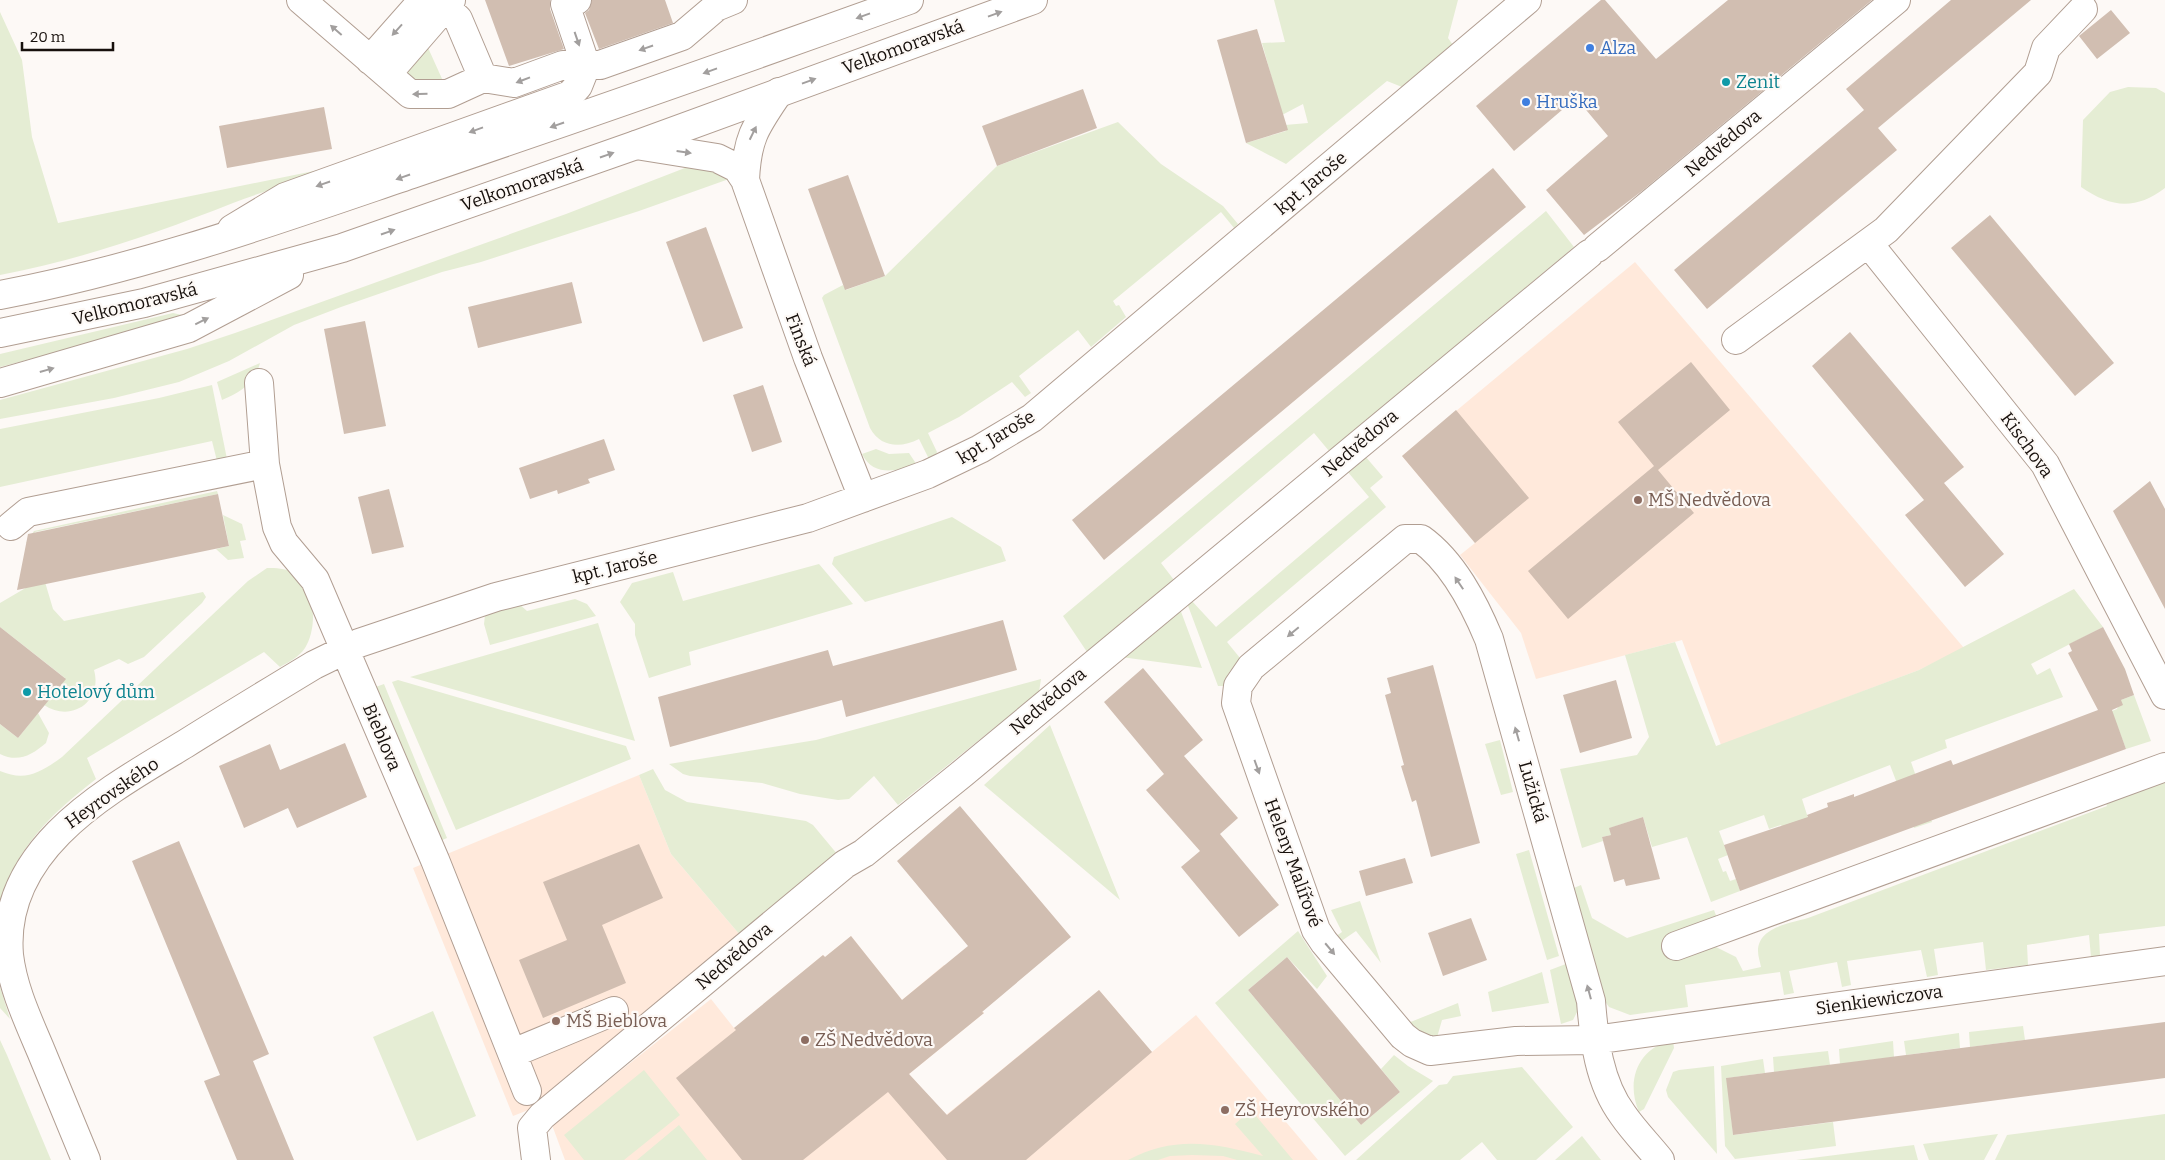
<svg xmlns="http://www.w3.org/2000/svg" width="2165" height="1160" font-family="Bitter,serif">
<rect width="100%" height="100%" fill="#fdf9f6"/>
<!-- built -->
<path fill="#ffe9db" d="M 1635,262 L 1964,648 L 1919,670 L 1721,745 L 1682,640 L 1536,679 L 1521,633 L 1460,555 L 1475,543 L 1402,456 Z
M 639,775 L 671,854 L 740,935 L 536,1107 L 513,1116 L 413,868 Z
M 851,936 L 902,1000 L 944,965 L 984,1013 L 909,1074 L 946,1115 L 1099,990 L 1152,1052 L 1196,1015 L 1318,1160 L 565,1160 L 552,1125 L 711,999 L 734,1028 L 823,955 L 825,957 Z"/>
<!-- green -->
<path fill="#e5edd4" d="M 1274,0 L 1458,0 L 1448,38 L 1453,45 L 1402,87 L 1387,81 L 1286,164 L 1246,143 L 1286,131 L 1285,125 L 1308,123 L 1303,104 L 1282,115 L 1262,43 L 1285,42 Z
M 0,12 L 22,60 L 32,137 L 58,223 L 353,163 C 313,177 272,188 233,203 C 157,233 80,260 0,275 Z
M 425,41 L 443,81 L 427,85 L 410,80 L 403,66 Z
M 2128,87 L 2156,88 L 2165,93 L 2165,188 C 2135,211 2110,207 2081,187 L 2083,120 L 2110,92 Z
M 1118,122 L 1161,164 L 1223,206 L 1238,224 L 1234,228 L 1221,212 L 1113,301 L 1116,306 L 1119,305 L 1126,317 L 1091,347 L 1078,330 L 1019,376 L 1031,393 L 1025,397 L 1012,382 L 959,417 L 928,433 L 937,452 L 936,455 L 929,459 L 919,439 C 901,448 881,448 870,428 L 822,298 L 824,295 L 843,285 L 846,290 L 885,276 L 997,166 Z
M 706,165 L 729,179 L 639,211 L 481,262 L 442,272 L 341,307 L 294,325 L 229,361 L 179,382 L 114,398 L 0,419 L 0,400 L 187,349 L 235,333 L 566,214 L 690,166 Z
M 1546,211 L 1574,247 L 1329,451 L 1314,433 L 1161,563 L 1174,580 L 1087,652 L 1063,616 Z
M 173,313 L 182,315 L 172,322 L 0,367 L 0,354 Z
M 260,363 C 254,384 241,392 222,400 L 217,382 Z
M 212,385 L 227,459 L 217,461 L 212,441 L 0,487 L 0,429 L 159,398 Z
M 876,449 L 889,454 L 909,453 L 917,465 C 897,471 873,477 862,454 Z
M 1365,456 L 1383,477 L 1370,488 L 1386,507 L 1227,642 L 1240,658 L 1228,674 L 1224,686 L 1218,686 L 1187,603 L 1191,600 L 1216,627 L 1369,497 L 1347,471 Z
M 217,491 L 218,494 L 35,532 L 31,544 L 26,543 L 34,531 Z
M 223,515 L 242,524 L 246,540 L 240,541 L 244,558 L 228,560 L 216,549 L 229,546 Z
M 952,517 L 1001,547 L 1006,561 L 865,602 L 832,564 L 834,557 Z
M 819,564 L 853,604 L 689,652 L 691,665 L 649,678 L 635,635 L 635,624 L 620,602 L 632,583 L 673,572 L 683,601 Z
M 267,568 C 276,568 285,568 293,573 C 316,587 318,627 305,648 C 299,657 289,662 280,667 L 264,652 L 87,758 L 96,779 C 52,813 14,849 0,905 L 0,771 C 26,782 41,772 62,757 L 248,581 Z
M 45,582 L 53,609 L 64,621 L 203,592 L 206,597 L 202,603 L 144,657 L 128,664 L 119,659 L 94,670 C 103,702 71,723 44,705 L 65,678 L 0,627 L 0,603 L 29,586 Z
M 2074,589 L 2103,627 L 2031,664 L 2037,675 L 2050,668 L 2063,697 L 1945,740 L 1947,748 L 1911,762 L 1932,822 L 1914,828 L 1890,765 L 1802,799 L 1808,818 L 1782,827 L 1781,825 L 1769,829 L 1764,815 L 1719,831 L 1728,855 L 1718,859 L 1723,872 L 1726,871 L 1730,881 L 1736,879 L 1740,891 L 1711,902 L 1687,837 L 1652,847 L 1643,817 L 1610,828 L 1611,835 L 1602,837 L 1603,841 L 1582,848 L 1560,769 L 1637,755 L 1649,737 L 1625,655 L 1675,642 L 1716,746 L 1919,670 Z
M 575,599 L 587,604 L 596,616 L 490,645 L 484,624 L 485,615 L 518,603 L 527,611 Z
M 1180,609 L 1202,668 L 1121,657 Z
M 598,623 L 635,741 L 410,677 Z
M 1041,679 L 1039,692 L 898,805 L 874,776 L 849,799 L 838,800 L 800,794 L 762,783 L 690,776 L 683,774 L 669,764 L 816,740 Z
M 398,680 L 626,746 L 631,759 L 456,830 L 392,682 Z
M 384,684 L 447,838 L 433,844 L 370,689 Z
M 2134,695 L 2151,741 L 2126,749 L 2118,728 L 2107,713 L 2117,709 L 2121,700 Z
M 38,713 L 49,733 L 46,743 C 32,755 18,763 0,754 L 0,724 L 18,738 Z
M 1050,725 L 1120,900 L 984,785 Z
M 1500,740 L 1513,792 L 1501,795 L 1485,744 Z
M 653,769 L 665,790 L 687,802 L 806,821 L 813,825 L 838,855 L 740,935 L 671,854 L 639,775 Z
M 2165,776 L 2165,926 L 2099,934 L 2100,956 L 2091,957 L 2089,935 L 2027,945 L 2028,965 L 1986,970 L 1983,942 L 1934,949 L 1938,975 L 1927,977 L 1921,950 L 1847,961 L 1851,985 L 1842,987 L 1837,962 L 1789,971 L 1794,993 L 1784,995 L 1780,972 L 1685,985 L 1688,1007 L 1630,1015 L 1609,1007 L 1596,989 L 1569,890 L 1581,885 L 1592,918 L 1627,938 L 1714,910 L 1717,918 L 1714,946 L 1736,957 L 1743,971 L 1761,967 C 1760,962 1758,956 1758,951 C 1758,927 1791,923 1808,918 L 2107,806 L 2104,798 Z
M 1529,850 L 1559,956 L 1547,960 L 1516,854 Z
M 1360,901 L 1381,963 L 1356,931 L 1337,944 L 1332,939 L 1342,932 L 1331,910 Z
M 1298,931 L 1327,976 L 1317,989 L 1287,957 L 1248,990 L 1361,1125 L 1400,1092 L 1381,1069 L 1394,1055 L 1408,1066 L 1433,1081 L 1345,1156 L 1215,1003 Z
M 1571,962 L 1579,1008 L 1573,1020 L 1561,1024 L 1550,970 Z
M 1542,972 L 1549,1003 L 1492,1012 L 1488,992 Z
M 0,987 L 10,1019 L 0,1008 Z
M 1458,1003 L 1461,1016 L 1442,1020 L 1436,1041 L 1403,1025 Z
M 433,1011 L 476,1116 L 417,1141 L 373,1037 Z
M 2023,1026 L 2025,1040 L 1970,1047 L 1969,1032 Z
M 1959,1033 L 1960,1048 L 1906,1055 L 1904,1041 Z
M 0,1040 L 7,1055 L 51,1160 L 0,1160 Z
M 1673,1040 L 1674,1048 L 1644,1109 L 1639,1112 C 1625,1080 1639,1047 1673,1040 Z
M 1893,1041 L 1894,1057 L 1840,1064 L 1839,1049 Z
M 1828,1051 L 1830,1065 L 1774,1072 L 1773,1057 Z
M 1763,1059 L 1765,1073 L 1727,1078 L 1733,1135 L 1833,1122 L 1836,1146 L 1735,1159 L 1725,1146 L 1721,1066 Z
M 1714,1066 L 1717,1154 L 1668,1097 L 1666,1090 L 1673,1072 L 1679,1070 Z
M 1522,1067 L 1573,1127 L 1536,1160 L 1497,1160 L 1482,1142 L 1460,1160 L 1356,1160 L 1439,1085 L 1447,1084 L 1453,1076 Z
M 644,1070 L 680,1115 L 624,1160 L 584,1160 L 564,1135 Z
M 1251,1110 L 1293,1160 L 1237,1160 L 1223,1156 L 1192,1155 L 1170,1156 L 1158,1160 L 1128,1160 C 1174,1135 1215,1143 1263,1156 L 1235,1124 Z
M 2165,1114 L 2165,1160 L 1995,1160 L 2007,1135 Z
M 679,1125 L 707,1160 L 637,1160 Z
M 1998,1134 L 1984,1160 L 1929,1160 L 1923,1144 Z
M 1582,1136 L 1601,1160 L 1555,1160 Z
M 1914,1145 L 1918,1160 L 1796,1160 Z"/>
<!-- building -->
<path fill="#d1beb1" d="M 485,0 L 550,0 L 550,9 L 564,49 L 509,66 Z
M 592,0 L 665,0 L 673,23 L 599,49 L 585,13 L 589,10 Z
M 1601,0 L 1605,0 L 1656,59 L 1728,0 L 1872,0 L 1642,191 L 1584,235 L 1546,190 L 1608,136 L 1576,98 L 1514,151 L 1476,106 Z
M 1951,0 L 2031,0 L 1878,128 L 1897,150 L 1707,309 L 1674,270 L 1864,110 L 1846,89 Z
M 2111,10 L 2130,33 L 2097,59 L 2079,36 Z
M 1257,29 L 1288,130 L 1246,143 L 1217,40 Z
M 1083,89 L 1097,128 L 997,166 L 982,126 Z
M 324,107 L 332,149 L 227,168 L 219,126 Z
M 1493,168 L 1526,207 L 1104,560 L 1072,520 Z
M 848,175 L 885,276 L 845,290 L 808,189 Z
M 1990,215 L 2114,363 L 2075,396 L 1951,248 Z
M 706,227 L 743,328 L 703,342 L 666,242 Z
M 572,282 L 582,323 L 478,348 L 468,307 Z
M 365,321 L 386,426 L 344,434 L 324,329 Z
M 1850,332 L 1964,467 L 1944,483 L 2004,554 L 1965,587 L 1905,515 L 1924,500 L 1812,366 Z
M 1691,362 L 1730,410 L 1658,470 L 1694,513 L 1568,619 L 1528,571 L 1654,466 L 1618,422 Z
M 763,385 L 782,442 L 752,452 L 733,395 Z
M 1456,410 L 1529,498 L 1475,543 L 1402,456 Z
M 604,439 L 615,470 L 588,479 L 590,483 L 558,494 L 557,490 L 530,499 L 519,468 Z
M 2150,481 L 2165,509 L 2165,609 L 2113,511 Z
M 389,489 L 404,547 L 372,554 L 358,497 Z
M 218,494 L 229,546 L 17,590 L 28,534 Z
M 1003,620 L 1017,670 L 846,717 L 842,700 L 670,747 L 658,697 L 828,650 L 833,666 Z
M 0,627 L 66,679 L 18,738 L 0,724 Z
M 2103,627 L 2125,669 L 2134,695 L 2121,700 L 2123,705 L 2112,710 L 2126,749 L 1740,891 L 1724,845 L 1808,817 L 1807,815 L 1828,807 L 1827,803 L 1840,799 L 1854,794 L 1854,797 L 1951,760 L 1953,765 L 2098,710 L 2068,653 L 2072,651 L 2069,644 Z
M 1433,665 L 1480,843 L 1431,857 L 1416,800 L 1412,802 L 1401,766 L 1404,765 L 1385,695 L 1391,693 L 1387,678 Z
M 1143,668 L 1203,740 L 1184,756 L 1238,818 L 1220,834 L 1279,905 L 1239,937 L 1181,867 L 1200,851 L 1146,790 L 1164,774 L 1104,702 Z
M 1616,680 L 1632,738 L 1580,753 L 1563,695 Z
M 345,743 L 367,797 L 297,828 L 288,808 L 244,828 L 219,766 L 270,744 L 280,770 Z
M 960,806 L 1071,937 L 982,1012 L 984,1013 L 909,1074 L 947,1115 L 1099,990 L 1152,1052 L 1026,1160 L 947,1160 L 888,1092 L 803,1160 L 742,1160 L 676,1078 L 736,1030 L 734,1028 L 823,955 L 825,957 L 851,936 L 902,1000 L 968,946 L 897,861 Z
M 1643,817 L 1660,879 L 1626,886 L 1624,879 L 1614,882 L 1602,837 L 1611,835 L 1609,828 Z
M 179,841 L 269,1054 L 253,1061 L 294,1160 L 237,1160 L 204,1081 L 220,1075 L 132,861 Z
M 639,844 L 663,898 L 602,925 L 626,983 L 543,1018 L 519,960 L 567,940 L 543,882 Z
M 1405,858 L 1413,883 L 1366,896 L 1359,871 Z
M 1471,918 L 1487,960 L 1443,976 L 1428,933 Z
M 1287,957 L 1400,1092 L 1361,1125 L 1248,990 Z
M 2165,1022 L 2165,1078 L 1733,1135 L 1726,1078 Z"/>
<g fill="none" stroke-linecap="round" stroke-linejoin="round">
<defs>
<path id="minor" d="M 301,0 L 410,94 L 448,94 L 483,78
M 445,7 L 458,19 L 483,78 L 514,83 L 563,65 L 600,65 L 682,36 L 716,7 L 733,0
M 370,60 L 423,0
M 387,74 L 451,0
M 636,145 L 717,158 L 737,168 L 745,180 L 808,358 L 863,498
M 745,180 C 747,137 756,126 779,92
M 232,229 L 285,197 L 570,95 L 578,86 L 586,66 L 565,4 L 577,0
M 1869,244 L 2045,464 L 2165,695
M 1597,248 L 1896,0
M 1736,340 L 1886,230 L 2038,73 L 2046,48 L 2083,9
M 259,383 L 265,464 L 277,527 L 284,543 L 315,580 L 435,860 L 527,1091
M 11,526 L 28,512 L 265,464
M 1676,946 L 2165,767
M 513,1053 L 614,1011
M 86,1160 C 71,1124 56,1088 41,1051 C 28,1020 13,989 9,955 C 0,848 109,790 185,744 C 228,717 271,691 314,665 L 359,643 L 496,597 L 808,518 L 928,474 L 980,449 L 1032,418 L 1527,0
M 536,1160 L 532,1128 L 542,1116 L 845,864 L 864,853 L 963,773 L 1589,254
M 1660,1160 C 1648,1145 1634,1131 1623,1115 C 1599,1083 1594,1040 1591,1001 L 1489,639 C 1474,603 1453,562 1421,539 L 1405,539 L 1251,667 L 1238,686 L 1236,703 L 1316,930 L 1324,942 L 1403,1036 L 1412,1043 L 1430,1051 L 1516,1041 L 1594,1040 L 2165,961"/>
<path id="major" d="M 0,295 C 144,268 277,220 415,173 C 580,117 745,59 909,0
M 0,333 L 144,303 L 342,248 L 636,145 L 1033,0
M 0,383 L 189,328 L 289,275"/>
</defs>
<!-- minor casing -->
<use href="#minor" stroke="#b19e92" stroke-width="30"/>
<!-- major casing -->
<use href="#major" stroke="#b19e92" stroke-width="30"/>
<!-- minor -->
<use href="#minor" stroke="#fff" stroke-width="28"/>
<!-- major -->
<use href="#major" stroke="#fff" stroke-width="28"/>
</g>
<!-- one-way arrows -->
<defs><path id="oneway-solid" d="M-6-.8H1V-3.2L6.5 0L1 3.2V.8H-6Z" transform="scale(1.25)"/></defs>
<g fill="#a29f9e">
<use href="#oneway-solid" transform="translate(995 14) rotate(-20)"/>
<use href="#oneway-solid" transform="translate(863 16) rotate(160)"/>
<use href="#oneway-solid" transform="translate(336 30) rotate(-139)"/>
<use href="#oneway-solid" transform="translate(397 30) rotate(132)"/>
<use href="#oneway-solid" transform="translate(577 39) rotate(71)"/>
<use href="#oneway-solid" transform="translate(646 48) rotate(161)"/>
<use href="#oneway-solid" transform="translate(710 71) rotate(160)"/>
<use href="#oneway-solid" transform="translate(523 80) rotate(159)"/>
<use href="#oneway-solid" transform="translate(809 81) rotate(-20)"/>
<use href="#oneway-solid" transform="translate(420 94) rotate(179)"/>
<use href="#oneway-solid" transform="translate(557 125) rotate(161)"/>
<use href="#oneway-solid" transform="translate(476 130) rotate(160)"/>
<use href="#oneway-solid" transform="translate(753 133) rotate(-64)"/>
<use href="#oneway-solid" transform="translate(684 152) rotate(8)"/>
<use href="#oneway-solid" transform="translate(607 155) rotate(-19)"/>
<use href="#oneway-solid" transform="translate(403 177) rotate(161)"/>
<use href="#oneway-solid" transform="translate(323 184) rotate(161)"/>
<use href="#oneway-solid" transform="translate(388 232) rotate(-19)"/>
<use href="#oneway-solid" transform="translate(202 321) rotate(-26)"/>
<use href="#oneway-solid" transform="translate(47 370) rotate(-16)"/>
<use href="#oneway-solid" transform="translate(1459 583) rotate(-124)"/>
<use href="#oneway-solid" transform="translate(1293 632) rotate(140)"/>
<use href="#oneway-solid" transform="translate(1517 734) rotate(-106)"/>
<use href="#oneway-solid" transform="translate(1257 767) rotate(70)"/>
<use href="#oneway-solid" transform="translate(1330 949) rotate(50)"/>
<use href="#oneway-solid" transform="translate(1589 992) rotate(-105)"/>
</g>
<!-- markers -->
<g fill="#3f7fe0" stroke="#fdf9f6" stroke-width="2">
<circle cx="1590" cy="48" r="5"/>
<circle cx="1526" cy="102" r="5"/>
</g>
<g fill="#0f9aa8" stroke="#fdf9f6" stroke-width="2">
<circle cx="1726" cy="82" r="5"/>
<circle cx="27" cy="692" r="5"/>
</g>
<g fill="#8d6e63" stroke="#fdf9f6" stroke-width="2">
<circle cx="1638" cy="500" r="5"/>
<circle cx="556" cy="1021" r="5"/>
<circle cx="805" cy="1040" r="5"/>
<circle cx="1225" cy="1110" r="5"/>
</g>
<g text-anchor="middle" stroke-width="4.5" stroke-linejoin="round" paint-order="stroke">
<!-- street labels -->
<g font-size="18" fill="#17100c" stroke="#fdf9f6">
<text transform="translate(903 47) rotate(-20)" y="6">Velkomoravská</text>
<text transform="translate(1723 143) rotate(-40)" y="6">Nedvědova</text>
<text transform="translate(1311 183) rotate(-40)" y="6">kpt. Jaroše</text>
<text transform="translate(522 185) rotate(-19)" y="6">Velkomoravská</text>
<text transform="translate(135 304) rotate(-14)" y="6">Velkomoravská</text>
<text transform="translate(801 340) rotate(69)" y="6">Finská</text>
<text transform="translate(996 437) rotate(-31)" y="6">kpt. Jaroše</text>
<text transform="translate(1360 443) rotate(-40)" y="6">Nedvědova</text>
<text transform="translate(2027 445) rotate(54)" y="6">Kischova</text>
<text transform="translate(615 567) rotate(-14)" y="6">kpt. Jaroše</text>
<text transform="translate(1048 701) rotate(-40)" y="6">Nedvědova</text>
<text transform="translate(382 737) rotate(67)" y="6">Bieblova</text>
<text transform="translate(1533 792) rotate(74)" y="6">Lužická</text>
<text transform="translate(112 793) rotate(-35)" y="6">Heyrovského</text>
<text transform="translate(1293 863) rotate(70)" y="6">Heleny Malířové</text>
<text transform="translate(734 956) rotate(-40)" y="6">Nedvědova</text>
<text transform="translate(1879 1000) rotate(-8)" y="6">Sienkiewiczova</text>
</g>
<!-- shop labels -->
<g font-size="18" fill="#366cbe" stroke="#fdf9f6" text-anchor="start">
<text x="1600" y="54">Alza</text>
<text x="1536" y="108">Hruška</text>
</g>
<!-- culture labels -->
<g font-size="18" fill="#0d838f" stroke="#fdf9f6" text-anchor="start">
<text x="1736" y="88">Zenit</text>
<text x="37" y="698">Hotelový dům</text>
</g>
<!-- education labels -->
<g font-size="18" fill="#785e54" stroke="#fdf9f6" text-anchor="start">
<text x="1648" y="506">MŠ Nedvědova</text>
<text x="566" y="1027">MŠ Bieblova</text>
<text x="815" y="1046">ZŠ Nedvědova</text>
<text x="1235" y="1116">ZŠ Heyrovského</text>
</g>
</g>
<!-- scale -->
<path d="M22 42v8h91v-8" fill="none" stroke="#17100c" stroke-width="2.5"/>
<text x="30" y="42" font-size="15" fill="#17100c" stroke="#fdf9f6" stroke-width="4" paint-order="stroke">20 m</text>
</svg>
